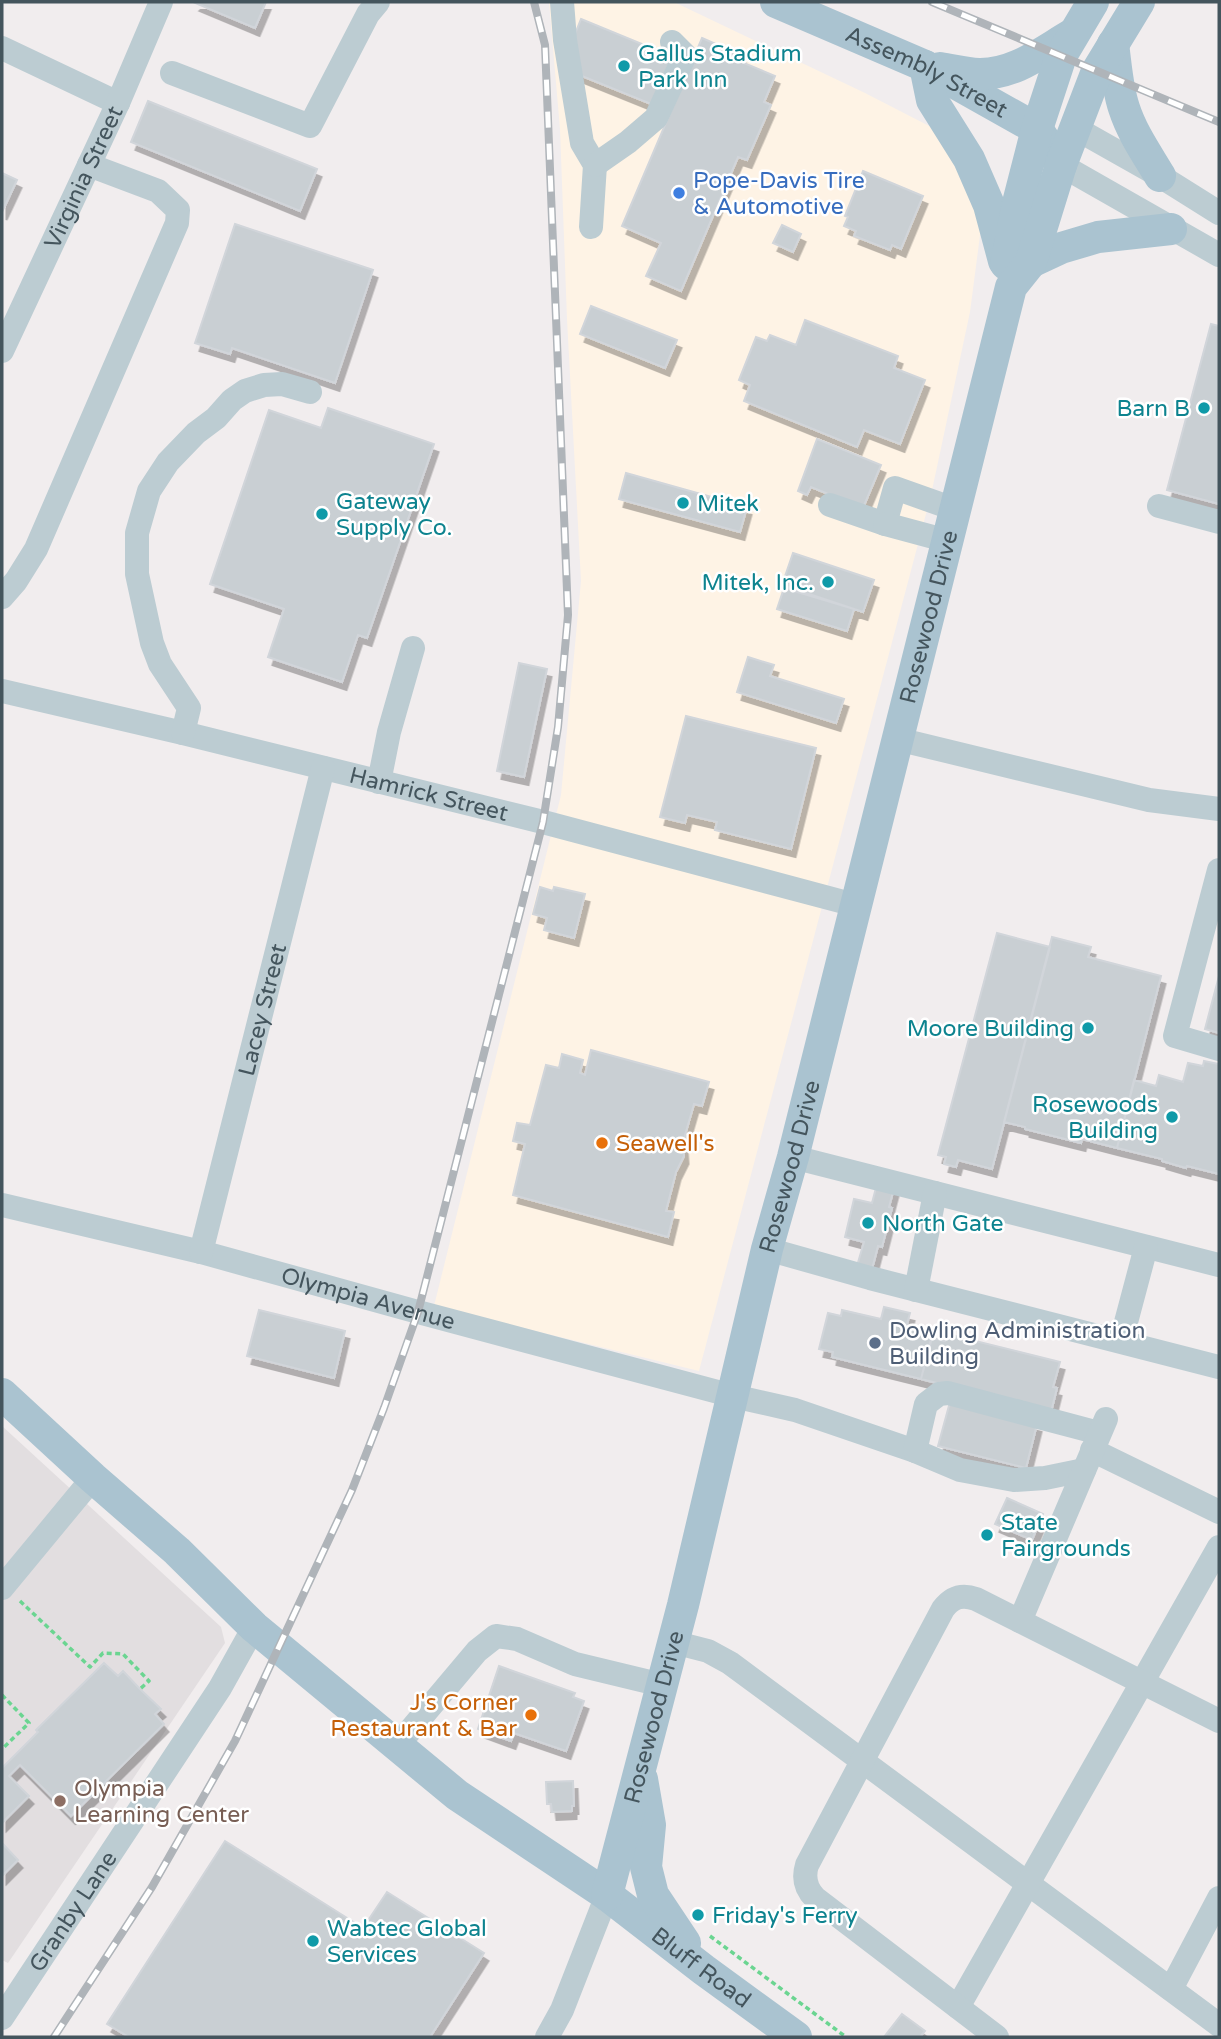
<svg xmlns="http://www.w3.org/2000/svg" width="1221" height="2039" font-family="'Varela Round',sans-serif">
<defs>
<filter id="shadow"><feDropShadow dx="4.5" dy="8" stdDeviation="0" flood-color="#0004"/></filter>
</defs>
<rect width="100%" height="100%" fill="#f1edee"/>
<!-- commercial -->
<path fill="#fef3e5" d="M 549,2 L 674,2 L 865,93 L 935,129 L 965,166 L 982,220 L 970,312 L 931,495 L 699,1371 L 434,1306 L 561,795 L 581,581 L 567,319 L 560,129 Z"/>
<!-- education -->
<path fill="#e2dee0" d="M 2,1426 L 221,1627 L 225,1643 L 8,1963 L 2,1960 Z"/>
<!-- building -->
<path fill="#c9cfd3" stroke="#d1d5da" stroke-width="2" filter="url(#shadow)" d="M 196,2 L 266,2 L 255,28 L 195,3 Z
M 581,19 L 676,58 L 656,106 L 577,74 L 571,44 Z
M 702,38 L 741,55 L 739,61 L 775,76 L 764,102 L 771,105 L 747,160 L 738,157 L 681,291 L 646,276 L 661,243 L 622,226 Z
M 148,101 L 317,169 L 300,211 L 131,142 Z
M 863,171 L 923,196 L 901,249 L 892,245 L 890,250 L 854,236 L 856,231 L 844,226 L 848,217 L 845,216 Z
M 2,173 L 17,180 L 2,212 Z
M 235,224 L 373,270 L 335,383 L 232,348 L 230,354 L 195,343 Z
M 782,225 L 801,234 L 793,252 L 773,243 Z
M 591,306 L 677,340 L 665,368 L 580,334 Z
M 805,320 L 898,356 L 894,368 L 925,380 L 900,444 L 864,430 L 857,447 L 744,401 L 750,385 L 739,380 L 756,337 L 767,341 L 770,335 L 796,345 Z
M 1211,324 L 1219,326 L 1219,504 L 1167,490 Z
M 328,408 L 434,444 L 367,638 L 358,635 L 342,682 L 268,657 L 284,609 L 210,584 L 269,410 L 321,428 Z
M 817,439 L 881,465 L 863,508 L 811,487 L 807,495 L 798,491 Z
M 626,473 L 747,507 L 740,532 L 619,499 Z
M 793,553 L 874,580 L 863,612 L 782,585 Z
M 784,588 L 854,609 L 847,631 L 777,609 Z
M 748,657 L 774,665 L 770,676 L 844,699 L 836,723 L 737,692 Z
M 519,663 L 547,669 L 524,777 L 497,771 Z
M 686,716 L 816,748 L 791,849 L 715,830 L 717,822 L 687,815 L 685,823 L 660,817 Z
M 540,887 L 553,891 L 554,887 L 585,894 L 574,938 L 544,930 L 547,918 L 533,914 Z
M 997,933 L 1050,947 L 992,1169 L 958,1160 L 956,1167 L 944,1164 L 946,1157 L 938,1155 Z
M 1052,937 L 1091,947 L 1088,957 L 1161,976 L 1117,1148 L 1082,1139 L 1081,1143 L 1025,1129 L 1025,1127 L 1004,1122 Z
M 1219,976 L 1219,1033 L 1205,1029 Z
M 591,1050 L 709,1082 L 702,1106 L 694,1104 L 683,1142 L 684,1156 L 676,1172 L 666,1211 L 674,1212 L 668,1237 L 513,1195 L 525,1144 L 513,1141 L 517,1123 L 530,1125 L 546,1065 L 559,1068 L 562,1054 L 583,1060 L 580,1073 L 585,1075 Z
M 1204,1061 L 1219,1064 L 1219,1174 L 1187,1166 L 1186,1168 L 1162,1161 L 1162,1159 L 1117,1148 L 1134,1080 L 1156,1086 L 1159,1075 L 1183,1082 L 1188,1063 L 1203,1066 Z
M 877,1184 L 894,1188 L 889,1207 L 892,1208 L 882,1247 L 878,1246 L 872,1269 L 857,1266 L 864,1242 L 845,1237 L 854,1199 L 872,1203 Z
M 884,1307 L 910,1313 L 906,1328 L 932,1335 L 921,1379 L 832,1357 L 833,1352 L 819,1349 L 828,1313 L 841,1316 L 842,1310 L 881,1319 Z
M 259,1310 L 345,1331 L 334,1378 L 247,1356 Z
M 947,1334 L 1060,1362 L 1053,1387 L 1057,1388 L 1051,1412 L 921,1379 L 932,1338 L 945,1341 Z
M 950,1402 L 1037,1424 L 1026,1468 L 938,1446 Z
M 1007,1498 L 1043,1514 L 1032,1540 L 995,1524 Z
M 104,1663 L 118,1676 L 123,1671 L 140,1689 L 161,1709 L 155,1714 L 164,1724 L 71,1816 L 20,1765 L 9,1776 L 29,1796 L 2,1823 L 2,1766 L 3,1767 L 38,1732 L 36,1730 Z
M 499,1666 L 575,1693 L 573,1697 L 584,1701 L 566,1751 L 514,1733 L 511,1741 L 478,1729 Z
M 573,1781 L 574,1806 L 572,1806 L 572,1811 L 552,1812 L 551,1804 L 547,1804 L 546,1782 Z
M 225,1841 L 363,1928 L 387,1892 L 484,1953 L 430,2037 L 129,2037 L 107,2024 Z
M 2,1843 L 18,1860 L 2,1876 Z
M 902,2014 L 925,2031 L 920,2037 L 884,2037 Z"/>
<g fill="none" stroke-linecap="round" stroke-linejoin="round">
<!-- path -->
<path stroke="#6bd591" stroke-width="3.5" stroke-dasharray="5 3.5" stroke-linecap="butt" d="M 20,1601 L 90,1667 L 103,1653 L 123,1654 L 149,1681 L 140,1689
M 2,1695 L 29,1723 L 2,1749
M 710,1936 L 846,2037"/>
<!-- minor -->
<g stroke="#bcccd2" stroke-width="24">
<path d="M 562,2 L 565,40 L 582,143 L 595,165 L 591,227"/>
<path d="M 2,48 L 118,103"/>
<path d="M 172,73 L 310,126 L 368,14 L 378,2"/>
<path d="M 1075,128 L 1160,176 L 1219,213"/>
<path d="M 595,165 L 628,142 L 656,118 L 685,55 L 672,42"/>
<path d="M 1061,165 L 1219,255"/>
<path id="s1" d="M 2,351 L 118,103 L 161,2"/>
<path d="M 830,505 L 885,524 L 895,488 L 957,510"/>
<path d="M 1159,506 L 1219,522"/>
<path d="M 885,524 L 948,541"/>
<path d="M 2,597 L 16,581 L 36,549 L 177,223 L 178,210 L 158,191 L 89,165"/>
<path id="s2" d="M 2,691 L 183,733 L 543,822 L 855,905"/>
<path d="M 183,733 L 189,708 L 160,664 L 152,643 L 137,574 L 137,533 L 149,491 L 168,462 L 196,433 L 216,418 L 232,400 L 245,391 L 264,385 L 282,384 L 310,392"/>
<path d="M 897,739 L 1149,800 L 1219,809"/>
<path d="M 379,782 L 389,732 L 413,648"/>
<path d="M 1219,870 L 1175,1036 L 1219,1049"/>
<path d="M 793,1157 L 1219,1265"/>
<path id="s3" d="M 2,1205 L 201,1252 L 418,1312 L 733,1396 L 795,1410 L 915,1451 L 960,1470 L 1014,1480 L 1045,1478 L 1084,1470"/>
<path d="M 767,1249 L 870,1278 L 1219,1367"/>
<path id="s4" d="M 201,1252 L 323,768"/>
<path d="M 916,1290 L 935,1193"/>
<path d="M 1121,1341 L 1146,1247"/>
<path d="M 1092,1450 L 1219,1512"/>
<path d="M 915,1451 L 926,1404 L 939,1394 L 948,1393 L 1099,1433"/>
<path d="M 2,1588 L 93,1478"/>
<path d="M 1020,1621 L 1106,1419"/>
<path d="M 673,1642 L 708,1651 L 730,1663 L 1219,2025"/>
<path d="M 397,1746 L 477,1651 L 496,1636 L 517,1639 L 575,1664 L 662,1685"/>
<path d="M 1171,1989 L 1219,1898"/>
<path d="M 958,2007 L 1219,1547"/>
<path id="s5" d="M 2,2018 L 220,1688 L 254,1627"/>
<path d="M 547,2037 L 562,2010 L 607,1895"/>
<path d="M 997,2037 L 815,1898 C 806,1889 803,1878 807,1865 L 943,1609 C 952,1597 962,1594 976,1599 L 1219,1721"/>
</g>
<!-- major -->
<g stroke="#aac3d0" stroke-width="32">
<path id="s6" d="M 776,2 L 925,66 L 1037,129 L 1061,165"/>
<path d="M 1113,44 C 1116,65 1117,87 1124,108 C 1132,133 1147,154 1160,176"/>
<path d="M 925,66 L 932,100 L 969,159 L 989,205 L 1004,261"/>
<path d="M 940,68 C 953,70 966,73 978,74 C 1015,75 1043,51 1073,34"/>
<path d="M 1031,262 L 1061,248 L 1098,237 L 1171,229"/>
<path d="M 1006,264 L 1018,203 L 1037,129 L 1061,56 L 1093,2"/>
<path id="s7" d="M 2,1394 L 93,1478 L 177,1551 L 254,1627 L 457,1795 L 607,1895 L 704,1970 L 796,2037"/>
<path d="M 642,1779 L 650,1825 L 646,1867 L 653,1895 L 685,1943"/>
<path id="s8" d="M 607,1895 L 683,1605 L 767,1249 L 793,1157 L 1011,287 L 1031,262 L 1061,165 L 1097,71 L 1139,2"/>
</g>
<defs>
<path id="rail" d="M 932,2 L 1219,122
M 54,2037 L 152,1887 L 235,1741 L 352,1490 L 384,1408 L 418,1312 L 543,822 L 558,727 L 568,615 L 545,45 L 534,2"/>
</defs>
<!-- rail casing -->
<use href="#rail" stroke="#afb4b9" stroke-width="8"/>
<!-- rail -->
<use href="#rail" stroke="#fff" stroke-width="5" stroke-dasharray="16" stroke-linecap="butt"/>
</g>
<!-- markers -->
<g fill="#0f9aa8" stroke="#fff" stroke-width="2.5">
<circle cx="624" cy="66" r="7"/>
<circle cx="1204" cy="408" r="7"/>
<circle cx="683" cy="503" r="7"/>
<circle cx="322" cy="514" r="7"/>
<circle cx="828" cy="582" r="7"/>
<circle cx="1088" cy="1028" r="7"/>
<circle cx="1172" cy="1117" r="7"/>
<circle cx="868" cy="1223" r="7"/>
<circle cx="987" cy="1535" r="7"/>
<circle cx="698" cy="1915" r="7"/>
<circle cx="313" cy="1941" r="7"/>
</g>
<circle fill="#3f7fe0" stroke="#fff" stroke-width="2.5" cx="679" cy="193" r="7"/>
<g fill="#e8710a" stroke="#fff" stroke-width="2.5">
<circle cx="602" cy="1143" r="7"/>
<circle cx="531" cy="1715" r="7"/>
</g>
<circle fill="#5c6f8a" stroke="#fff" stroke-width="2.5" cx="875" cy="1343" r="7"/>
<circle fill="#8d6e63" stroke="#fff" stroke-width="2.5" cx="60" cy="1801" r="7"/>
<g text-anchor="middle" stroke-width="5" stroke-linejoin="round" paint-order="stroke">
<!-- culture labels -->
<g font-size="23" fill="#0d838f" stroke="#fff" text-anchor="start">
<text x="638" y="61">Gallus Stadium<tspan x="638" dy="26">Park Inn</tspan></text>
<text x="1190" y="416" text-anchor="end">Barn B</text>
<text x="336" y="509">Gateway<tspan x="336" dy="26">Supply Co.</tspan></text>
<text x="697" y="511">Mitek</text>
<text x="814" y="590" text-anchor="end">Mitek, Inc.</text>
<text x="1074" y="1036" text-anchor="end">Moore Building</text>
<text x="1158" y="1112" text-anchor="end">Rosewoods<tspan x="1158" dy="26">Building</tspan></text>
<text x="882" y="1231">North Gate</text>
<text x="1001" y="1530">State<tspan x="1001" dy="26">Fairgrounds</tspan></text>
<text x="712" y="1923">Friday's Ferry</text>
<text x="327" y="1936">Wabtec Global<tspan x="327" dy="26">Services</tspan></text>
</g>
<!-- street labels -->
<g font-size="23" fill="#44555d" stroke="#fff">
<text dy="8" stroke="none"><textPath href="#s6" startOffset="166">Assembly Street</textPath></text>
<text dy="8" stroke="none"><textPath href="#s1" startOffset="192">Virginia Street</textPath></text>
<text dy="8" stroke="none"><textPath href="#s8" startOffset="1318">Rosewood Drive</textPath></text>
<text dy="8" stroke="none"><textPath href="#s2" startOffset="439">Hamrick Street</textPath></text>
<text dy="8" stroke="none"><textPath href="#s4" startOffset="250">Lacey Street</textPath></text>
<text dy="8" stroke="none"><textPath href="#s8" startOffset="751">Rosewood Drive</textPath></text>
<text dy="8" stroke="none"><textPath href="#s3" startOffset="378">Olympia Avenue</textPath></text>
<text dy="8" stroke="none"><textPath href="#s8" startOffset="184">Rosewood Drive</textPath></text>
<text dy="8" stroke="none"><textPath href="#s5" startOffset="128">Granby Lane</textPath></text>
<text dy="8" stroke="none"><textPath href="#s7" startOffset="906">Bluff Road</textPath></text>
</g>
<!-- shop labels -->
<g font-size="23" fill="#366cbe" stroke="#fff" text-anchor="start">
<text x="693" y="188">Pope-Davis Tire<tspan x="693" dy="26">&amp; Automotive</tspan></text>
</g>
<!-- food labels -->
<g font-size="23" fill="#c56008" stroke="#fff" text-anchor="start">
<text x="616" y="1151">Seawell's</text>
<text x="517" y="1710" text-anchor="end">J's Corner<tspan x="517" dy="26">Restaurant &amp; Bar</tspan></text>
</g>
<!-- service labels -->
<g font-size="23" fill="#4e5e75" stroke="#fff" text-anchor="start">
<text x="889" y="1338">Dowling Administration<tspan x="889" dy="26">Building</tspan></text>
</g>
<!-- education labels -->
<g font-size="23" fill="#785e54" stroke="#fff" text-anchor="start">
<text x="74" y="1796">Olympia<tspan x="74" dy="26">Learning Center</tspan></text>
</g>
</g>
<!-- border -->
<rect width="1221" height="2039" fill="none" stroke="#44555d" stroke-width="7"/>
</svg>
